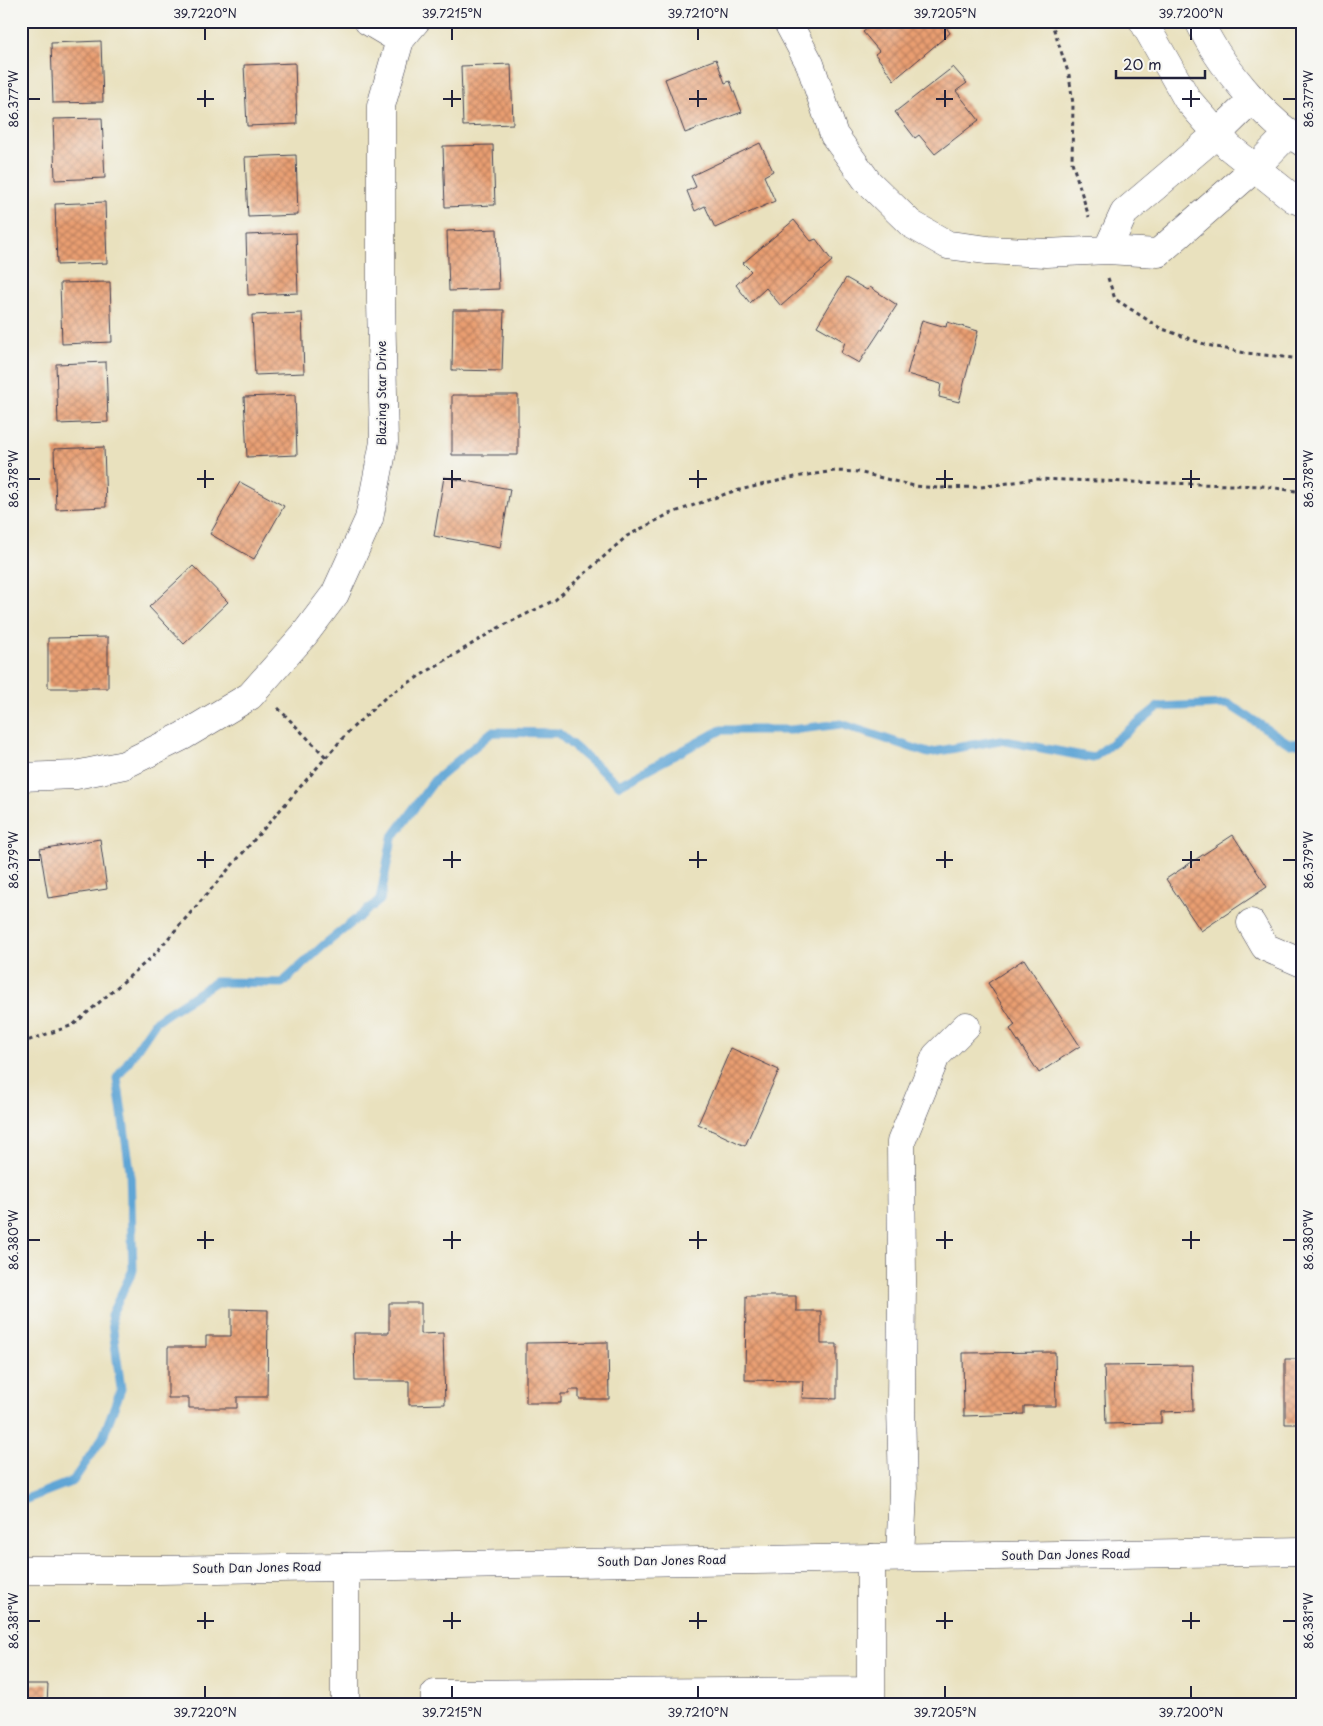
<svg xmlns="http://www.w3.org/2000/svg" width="1323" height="1726" font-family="'Playpen Sans',sans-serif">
<defs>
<pattern id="building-cross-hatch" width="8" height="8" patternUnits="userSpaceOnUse" patternTransform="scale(1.25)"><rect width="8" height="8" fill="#e99e71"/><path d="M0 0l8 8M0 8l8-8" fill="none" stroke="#bc805e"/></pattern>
</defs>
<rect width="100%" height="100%" fill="#f6f6f2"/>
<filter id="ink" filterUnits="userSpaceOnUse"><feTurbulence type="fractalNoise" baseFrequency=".02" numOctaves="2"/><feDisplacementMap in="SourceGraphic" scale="10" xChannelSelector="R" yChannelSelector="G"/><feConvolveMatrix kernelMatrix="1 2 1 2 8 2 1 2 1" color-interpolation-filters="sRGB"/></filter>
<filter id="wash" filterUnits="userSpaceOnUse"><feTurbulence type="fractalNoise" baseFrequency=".0096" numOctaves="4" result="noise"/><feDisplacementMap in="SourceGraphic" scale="20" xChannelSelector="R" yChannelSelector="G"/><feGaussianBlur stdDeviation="1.12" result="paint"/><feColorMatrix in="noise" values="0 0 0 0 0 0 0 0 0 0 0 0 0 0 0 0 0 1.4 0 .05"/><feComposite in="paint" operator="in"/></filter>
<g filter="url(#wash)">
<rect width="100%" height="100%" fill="#e9e1be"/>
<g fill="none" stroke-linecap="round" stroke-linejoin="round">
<!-- stream -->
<path stroke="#5fa5d5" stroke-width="9" d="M 21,1501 L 73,1481 L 103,1437 L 121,1389 L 111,1315 L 133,1270 L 130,1170 L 117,1078 L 156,1021 L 215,982 L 282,983 L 324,945 L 380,900 L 392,838 L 434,781 L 492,732 L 558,733 L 619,785 L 721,730 L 791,730 L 841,724 L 928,753 L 1000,740 L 1093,758 L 1158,707 L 1228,704 L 1290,744 L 1302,743"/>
</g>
<g id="blocks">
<!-- building -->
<path fill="url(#building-cross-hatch)" d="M 877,21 L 927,21 L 930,24 L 933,21 L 942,21 L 950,33 L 894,80 L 875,54 L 879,51 L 863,32 Z
M 101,41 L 103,102 L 53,103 L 51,43 Z
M 716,59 L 725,83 L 730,81 L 742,112 L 685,133 L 665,79 Z
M 295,63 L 297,124 L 247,126 L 244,65 Z
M 511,64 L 513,124 L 463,126 L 461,66 Z
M 953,67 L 967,83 L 956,91 L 979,120 L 935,154 L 919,135 L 915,138 L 895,112 Z
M 102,118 L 105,178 L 55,180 L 53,119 Z
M 760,143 L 773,171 L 764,176 L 775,201 L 715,228 L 705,206 L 695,211 L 687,191 L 696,187 L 691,176 Z
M 493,145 L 495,205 L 445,207 L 443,146 Z
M 296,155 L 298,215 L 248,217 L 245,157 Z
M 105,202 L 107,263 L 57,265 L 55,204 Z
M 794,220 L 811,241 L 816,239 L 832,261 L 781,306 L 766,288 L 750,303 L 736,285 L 751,271 L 743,263 Z
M 497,229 L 499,289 L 449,291 L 447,231 Z
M 296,233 L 298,293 L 248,295 L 246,235 Z
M 846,278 L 867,290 L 870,287 L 897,305 L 859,363 L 841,353 L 845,342 L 817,326 Z
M 110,282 L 112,342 L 62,344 L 60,283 Z
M 453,310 L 504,310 L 502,371 L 452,370 Z
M 302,313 L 304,373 L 255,375 L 252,315 Z
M 922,320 L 946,327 L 947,322 L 978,331 L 959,402 L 939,397 L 941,384 L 907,374 Z
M 106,362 L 108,422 L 58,424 L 56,364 Z
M 295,395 L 297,455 L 247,457 L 244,397 Z
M 452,395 L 518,395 L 518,455 L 452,455 Z
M 104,447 L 106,507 L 56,509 L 54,449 Z
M 444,477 L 510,489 L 500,548 L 434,536 Z
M 240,482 L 284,506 L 254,559 L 210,534 Z
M 193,566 L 228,602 L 184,644 L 149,607 Z
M 108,637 L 108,688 L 48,688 L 48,638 Z
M 1233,835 L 1267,887 L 1201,931 L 1166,879 Z
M 100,839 L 107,889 L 48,898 L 40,849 Z
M 1024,959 L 1080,1046 L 1039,1073 L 1010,1029 L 1015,1025 L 988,983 Z
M 731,1048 L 779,1070 L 745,1146 L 698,1124 Z
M 746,1296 L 796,1296 L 796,1311 L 821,1311 L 821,1344 L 837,1344 L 837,1399 L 802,1398 L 803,1381 L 745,1380 Z
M 389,1303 L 421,1303 L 421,1334 L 443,1333 L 445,1404 L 409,1405 L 409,1381 L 355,1381 L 354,1333 L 389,1333 Z
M 231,1309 L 268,1310 L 267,1397 L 237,1397 L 237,1408 L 189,1408 L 189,1398 L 168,1398 L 168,1347 L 206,1347 L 206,1336 L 231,1336 Z
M 608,1342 L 609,1399 L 579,1399 L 579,1390 L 569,1390 L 569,1394 L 561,1394 L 561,1403 L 526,1403 L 526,1343 Z
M 1055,1352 L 1056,1406 L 1024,1406 L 1024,1414 L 964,1416 L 963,1353 Z
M 1285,1359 L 1302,1359 L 1302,1424 L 1285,1424 Z
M 1192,1365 L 1193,1411 L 1161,1412 L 1161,1423 L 1106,1424 L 1104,1366 Z
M 21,1684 L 48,1684 L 47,1705 L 21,1705 Z"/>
</g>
</g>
<g filter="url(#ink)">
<use href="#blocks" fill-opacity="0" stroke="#403f4f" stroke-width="1"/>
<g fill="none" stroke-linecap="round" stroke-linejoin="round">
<defs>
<path id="minor" d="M 368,21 L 400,40
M 787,21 L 810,64 L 834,135 L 868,182 L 911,224 L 948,245 L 987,250 L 1046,253 L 1107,250
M 1143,21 L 1187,99 L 1229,147 L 1294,199 L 1302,202
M 1199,21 C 1217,62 1264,119 1302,142
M 1253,99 L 1217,134 L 1124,213 L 1107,250 L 1158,253 L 1255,168 L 1288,134
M 21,777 L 76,775 L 124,765 L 183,736 L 250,696 L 304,635 L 335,594 L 369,519 L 384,442 L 381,301 L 381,106 L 400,40 L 416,21
M 1251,923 L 1265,947 L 1302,963
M 900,1557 L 903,1492 L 901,1406 L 902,1281 L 901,1142 L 936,1056 L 966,1026
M 871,1558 L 871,1698 L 873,1705
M 345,1705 L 345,1567
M 435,1705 L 435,1694 L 871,1691"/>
<path id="major" d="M 21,1570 L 158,1570 L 1302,1551"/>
</defs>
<!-- minor casing -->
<use href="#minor" stroke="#403f4f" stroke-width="29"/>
<!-- major casing -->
<use href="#major" stroke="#403f4f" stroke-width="29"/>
<!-- path -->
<path stroke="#403f4f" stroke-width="3" stroke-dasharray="4 4" stroke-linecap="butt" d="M 1051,21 L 1069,75 L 1073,104 L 1072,162 L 1089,217
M 1108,278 L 1115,299 L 1160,328 L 1207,345 L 1245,353 L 1293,358 L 1302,358
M 278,708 L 326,757
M 21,1043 L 73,1025 L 152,957 L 349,731 L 387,696 L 498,628 L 555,600 L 627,536 L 669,514 L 731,492 L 795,477 L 835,471 L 858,472 L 914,486 L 938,488 L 981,487 L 1035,479 L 1262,486 L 1302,492"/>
<!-- minor -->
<use href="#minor" stroke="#fff" stroke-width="28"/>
<!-- major -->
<use href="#major" stroke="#fff" stroke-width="28"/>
</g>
</g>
<!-- ticks -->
<path fill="none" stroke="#22223b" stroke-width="2" d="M 205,28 L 205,40M 452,28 L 452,40M 698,28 L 698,40M 945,28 L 945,40M 1191,28 L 1191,40M 205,90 L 205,107M 452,90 L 452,107M 698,90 L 698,107M 945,90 L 945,107M 1191,90 L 1191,107M 28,99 L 40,99M 197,99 L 214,99M 443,99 L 461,99M 689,99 L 707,99M 936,99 L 953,99M 1182,99 L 1200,99M 1283,99 L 1296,99M 205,470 L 205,488M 452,470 L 452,488M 698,470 L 698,488M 945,470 L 945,488M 1191,470 L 1191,488M 28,479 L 40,479M 197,479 L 214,479M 443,479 L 461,479M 689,479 L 707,479M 936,479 L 953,479M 1182,479 L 1200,479M 1283,479 L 1296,479M 205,851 L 205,868M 452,851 L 452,868M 698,851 L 698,868M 945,851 L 945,868M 1191,851 L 1191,868M 28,860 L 40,860M 197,860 L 214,860M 443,860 L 461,860M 689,860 L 707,860M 936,860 L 953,860M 1182,860 L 1200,860M 1283,860 L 1296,860M 205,1231 L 205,1249M 452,1231 L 452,1249M 698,1231 L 698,1249M 945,1231 L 945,1249M 1191,1231 L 1191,1249M 28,1240 L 40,1240M 197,1240 L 214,1240M 443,1240 L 461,1240M 689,1240 L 707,1240M 936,1240 L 953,1240M 1182,1240 L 1200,1240M 1283,1240 L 1296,1240M 205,1612 L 205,1629M 452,1612 L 452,1629M 698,1612 L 698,1629M 945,1612 L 945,1629M 1191,1612 L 1191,1629M 28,1621 L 40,1621M 197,1621 L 214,1621M 443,1621 L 461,1621M 689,1621 L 707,1621M 936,1621 L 953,1621M 1182,1621 L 1200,1621M 1283,1621 L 1296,1621M 205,1686 L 205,1698M 452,1686 L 452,1698M 698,1686 L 698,1698M 945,1686 L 945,1698M 1191,1686 L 1191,1698"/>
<g text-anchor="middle" stroke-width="4" stroke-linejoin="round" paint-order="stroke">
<!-- street labels -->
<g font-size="12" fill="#22223b" stroke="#f6f6f2">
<text transform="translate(382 393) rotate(-90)" y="4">Blazing Star Drive</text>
<text transform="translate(1066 1555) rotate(-1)" y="4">South Dan Jones Road</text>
<text transform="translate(662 1561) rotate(-1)" y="4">South Dan Jones Road</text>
<text transform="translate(257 1568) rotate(-1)" y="4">South Dan Jones Road</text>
</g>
</g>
<!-- margin -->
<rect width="1323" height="1726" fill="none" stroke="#f6f6f2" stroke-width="55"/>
<!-- scale -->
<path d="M1116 70v8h89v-8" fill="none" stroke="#22223b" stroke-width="2.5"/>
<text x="1123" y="70" font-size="15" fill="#22223b" stroke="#f6f6f2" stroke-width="4" paint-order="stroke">20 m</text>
<rect x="28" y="28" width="1268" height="1670" fill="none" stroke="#22223b" stroke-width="2"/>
<g font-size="12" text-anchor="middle" fill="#22223b">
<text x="205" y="18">39.7220°N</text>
<text x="452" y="18">39.7215°N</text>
<text x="698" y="18">39.7210°N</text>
<text x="945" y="18">39.7205°N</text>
<text x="1191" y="18">39.7200°N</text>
<text transform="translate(1309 99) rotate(-90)" y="4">86.377°W</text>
<text transform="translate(14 99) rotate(-90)" y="4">86.377°W</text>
<text transform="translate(1309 479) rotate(-90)" y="4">86.378°W</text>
<text transform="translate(14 479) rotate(-90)" y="4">86.378°W</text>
<text transform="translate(1309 860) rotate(-90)" y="4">86.379°W</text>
<text transform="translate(14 860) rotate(-90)" y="4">86.379°W</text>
<text transform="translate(1309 1240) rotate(-90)" y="4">86.380°W</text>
<text transform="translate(14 1240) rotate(-90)" y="4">86.380°W</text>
<text transform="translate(1309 1621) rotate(-90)" y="4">86.381°W</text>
<text transform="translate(14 1621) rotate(-90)" y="4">86.381°W</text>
<text x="205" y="1717">39.7220°N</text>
<text x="452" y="1717">39.7215°N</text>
<text x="698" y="1717">39.7210°N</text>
<text x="945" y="1717">39.7205°N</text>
<text x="1191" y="1717">39.7200°N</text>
</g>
</svg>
